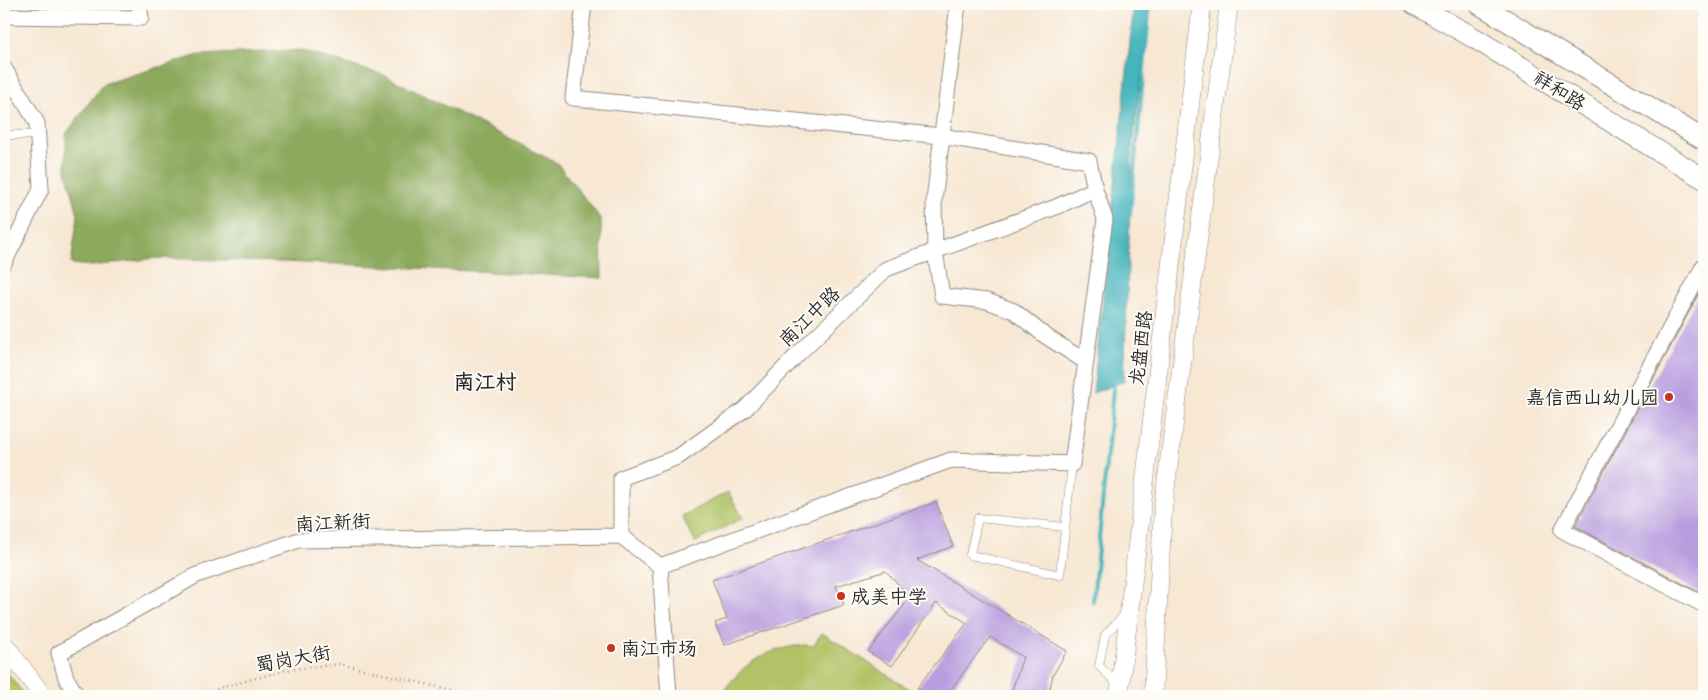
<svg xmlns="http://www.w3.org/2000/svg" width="1708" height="700" font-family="'Comic Neue','LXGW WenKai TC',sans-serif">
<rect width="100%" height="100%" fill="#fdfcf7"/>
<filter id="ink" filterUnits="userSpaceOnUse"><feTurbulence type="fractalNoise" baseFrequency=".02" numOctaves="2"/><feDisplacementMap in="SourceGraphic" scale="10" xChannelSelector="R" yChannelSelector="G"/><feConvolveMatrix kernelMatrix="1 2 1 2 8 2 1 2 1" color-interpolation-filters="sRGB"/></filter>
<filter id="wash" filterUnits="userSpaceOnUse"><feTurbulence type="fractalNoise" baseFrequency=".0096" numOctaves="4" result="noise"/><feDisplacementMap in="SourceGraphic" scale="20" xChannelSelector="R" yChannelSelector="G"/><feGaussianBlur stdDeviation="1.12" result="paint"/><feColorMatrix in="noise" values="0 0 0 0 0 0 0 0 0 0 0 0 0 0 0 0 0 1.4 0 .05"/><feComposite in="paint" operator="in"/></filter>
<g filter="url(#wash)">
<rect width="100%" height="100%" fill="#f7e7d3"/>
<!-- green -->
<path fill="#b1c366" stroke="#6e7748" d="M 728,492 L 743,518 L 695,542 L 682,516 Z
M 822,633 L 920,696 L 720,696 C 739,670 754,655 786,648 C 795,646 804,644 813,646 Z
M 4,668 L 25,696 L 4,696 Z"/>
<!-- forest -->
<path fill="#8ca95b" stroke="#5c6a43" d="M 300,50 L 384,75 L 557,163 L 601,219 L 602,278 L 339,264 L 156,258 L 92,266 L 71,264 L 78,214 L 66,171 L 66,134 L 103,84 L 199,55 Z"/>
<!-- water -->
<path fill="#46b5be" stroke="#387074" d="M 1134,4 L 1150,4 L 1132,148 L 1124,381 L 1093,393 Z"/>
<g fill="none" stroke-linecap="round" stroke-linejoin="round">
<!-- stream -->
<path stroke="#46b5be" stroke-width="4" d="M 1130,215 L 1150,4
M 1093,601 L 1114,381"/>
</g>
<g id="blocks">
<!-- building -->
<path fill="#b99edf" d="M 1704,284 L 1704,595 L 1575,526 Z
M 936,502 L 953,546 L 917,560 L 1067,651 L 1053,675 L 1048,696 L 1010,696 L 1023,657 L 990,637 L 946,696 L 930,696 L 917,688 L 967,623 L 936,603 L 892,666 L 868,652 L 910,597 L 886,571 L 836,586 L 844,605 L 724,645 L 715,623 L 727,619 L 712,580 Z"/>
</g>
</g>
<g filter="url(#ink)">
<use href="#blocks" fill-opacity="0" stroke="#91897f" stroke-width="1"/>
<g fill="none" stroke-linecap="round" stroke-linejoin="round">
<defs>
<path id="service" d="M 4,135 L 38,135
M 1065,527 L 978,518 L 970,555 L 1060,575 L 1072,464
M 1120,686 L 1099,666 L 1105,635 L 1125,614
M 4,695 L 5,696"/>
<path id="minor" d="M 584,4 L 573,98 L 941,136 L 1089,161 L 1095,189 L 1056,207 L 886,269 L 799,353 L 745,409 L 678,457 L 621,478 L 621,536 L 660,566 L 669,696
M 958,4 L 934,201 L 935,251 L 942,296 L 987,301 L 1014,311 L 1044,335 L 1086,362
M 4,16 L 141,18 L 139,4
M 4,68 L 37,123 L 41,189 L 4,263
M 1704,265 L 1562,530 L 1704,605
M 660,566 L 951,460 L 1072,464 L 1105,219 L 1095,189
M 77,696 L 66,678 L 59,653 L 197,575 L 299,540 L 621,536"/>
<path id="tertiary" d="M 4,644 L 43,696
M 1119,696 L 1202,4
M 1153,696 L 1163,508 L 1229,4"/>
<path id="secondary" d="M 1414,4 L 1476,39 L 1704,179
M 1479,4 L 1704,140"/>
</defs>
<!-- service casing -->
<use href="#service" stroke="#91897f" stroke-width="9"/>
<!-- minor casing -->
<use href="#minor" stroke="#91897f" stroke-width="17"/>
<!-- tertiary casing -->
<use href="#tertiary" stroke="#91897f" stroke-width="19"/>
<!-- secondary casing -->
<use href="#secondary" stroke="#91897f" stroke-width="22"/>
<!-- path -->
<path stroke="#91897f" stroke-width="2.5" stroke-dasharray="1 4" stroke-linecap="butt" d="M 203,696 L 220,688 L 286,670 L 340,664 L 477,696"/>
<!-- service -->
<use href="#service" stroke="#fff" stroke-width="8"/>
<!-- minor -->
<use href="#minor" stroke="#fff" stroke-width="15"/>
<!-- tertiary -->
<use href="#tertiary" stroke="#fff" stroke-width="18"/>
<!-- secondary -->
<use href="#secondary" stroke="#fff" stroke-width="20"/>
</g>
</g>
<!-- markers -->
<g fill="#c8321e" stroke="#fdfcf7" stroke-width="2">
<circle cx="1669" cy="397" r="5"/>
<circle cx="841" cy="596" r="5"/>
<circle cx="611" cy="648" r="5"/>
</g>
<g text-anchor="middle" stroke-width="4" stroke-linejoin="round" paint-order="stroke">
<!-- street labels -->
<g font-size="19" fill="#2b2b2b" stroke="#fdfcf7">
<text transform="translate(1560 90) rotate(32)" y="7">祥和路</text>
<text transform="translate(809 316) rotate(-44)" y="7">南江中路</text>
<text transform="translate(1140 348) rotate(-83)" y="7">龙盘西路</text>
<text transform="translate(333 522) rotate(-3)" y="7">南江新街</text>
<text transform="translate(293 658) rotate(-10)" y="7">蜀岗大街</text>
</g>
<!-- poi labels -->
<g font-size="19" fill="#2b2b2b" stroke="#fdfcf7" text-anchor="start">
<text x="1659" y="404" text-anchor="end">嘉信西山幼儿园</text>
<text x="851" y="603">成美中学</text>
<text x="621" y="655">南江市场</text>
</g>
<!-- quarter labels -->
<g font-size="21" font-weight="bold" fill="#2b2b2b" stroke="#fdfcf7">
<text x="485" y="389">南江村</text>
</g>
</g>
<!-- margin -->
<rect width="1708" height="700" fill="none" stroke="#fdfcf7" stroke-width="20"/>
</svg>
